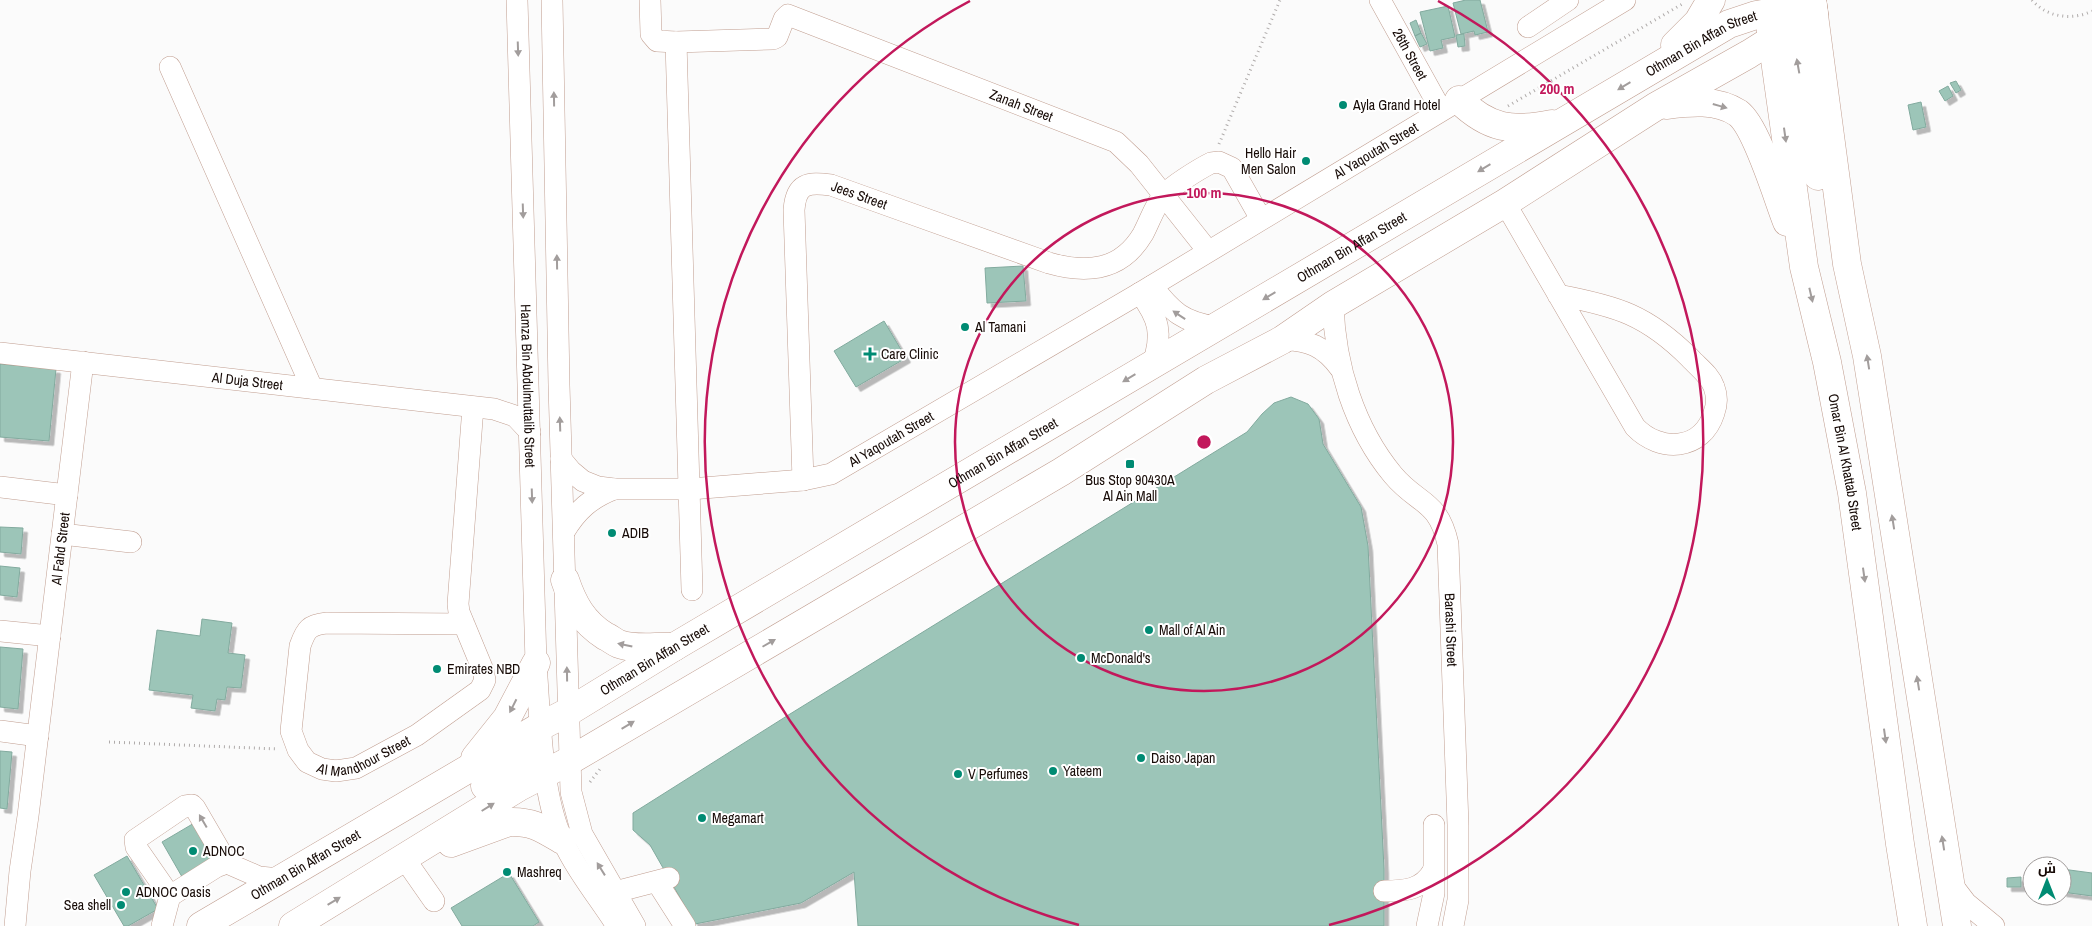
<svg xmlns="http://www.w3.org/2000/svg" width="2092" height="926" font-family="'Archivo Narrow',Cairo,sans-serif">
<defs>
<filter id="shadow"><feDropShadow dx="4.5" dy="4.5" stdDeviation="0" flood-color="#0004"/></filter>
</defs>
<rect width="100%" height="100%" fill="#fbfbfb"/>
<!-- building -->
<path fill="#9cc5b8" stroke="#82aa9e" filter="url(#shadow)" d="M 1466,0 L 1480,0 L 1488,32 L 1475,35 L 1474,31 L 1461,34 L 1453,3 Z
M 1448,6 L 1455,37 L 1441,40 L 1443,48 L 1430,51 L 1420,12 Z
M 1416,20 L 1421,33 L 1415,36 L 1410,23 Z
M 1421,33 L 1427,44 L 1420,47 L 1415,36 Z
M 1464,34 L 1465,46 L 1458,47 L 1456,35 Z
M 1956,81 L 1961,90 L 1956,93 L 1950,83 Z
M 1948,86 L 1953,96 L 1945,101 L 1939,91 Z
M 1921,102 L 1926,127 L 1913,130 L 1908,105 Z
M 1023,266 L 1026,301 L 987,303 L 985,268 Z
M 884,321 L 906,358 L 856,387 L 834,351 Z
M 0,364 L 56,369 L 49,441 L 0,437 Z
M 1291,397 L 1308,404 L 1319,419 L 1323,444 L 1361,507 L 1368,546 L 1384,869 L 1384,926 L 858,926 L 854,872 L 801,903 L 695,924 L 650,845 L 633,830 L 633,813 L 790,714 L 1247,432 L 1262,414 L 1274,403 Z
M 0,527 L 23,528 L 21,554 L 0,552 Z
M 0,566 L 20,568 L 17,597 L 0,595 Z
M 202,619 L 232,623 L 228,653 L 245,655 L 241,688 L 227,687 L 225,700 L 217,699 L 215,711 L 191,708 L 193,695 L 149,690 L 157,630 L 200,636 Z
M 0,647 L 23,649 L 18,709 L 0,707 Z
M 0,751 L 12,752 L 7,809 L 0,808 Z
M 201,819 L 224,859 L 185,882 L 162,842 Z
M 127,856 L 158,909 L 128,926 L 124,926 L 94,875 Z
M 2062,869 L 2092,873 L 2092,896 L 2062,892 Z
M 509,873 L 539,922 L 533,926 L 462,926 L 451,908 Z
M 2021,877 L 2021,887 L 2007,887 L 2007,878 Z"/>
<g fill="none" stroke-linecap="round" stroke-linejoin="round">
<defs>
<g id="minor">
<path id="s1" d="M 517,0 L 536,663 C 540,714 541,794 562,839 C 576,870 599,898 617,926"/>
<path d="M 552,0 L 559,385 L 571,792 L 582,834 L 635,926"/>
<path id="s2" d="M 650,0 L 651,34 L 657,41 L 676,42 L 773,39 L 777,37 L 784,19 L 788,15 L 1116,142 L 1139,164 L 1208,251"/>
<path id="s3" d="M 1380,0 L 1441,110"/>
<path d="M 1528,27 L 1568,0"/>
<path d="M 676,42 L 692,590"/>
<path d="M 170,67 L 312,388"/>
<path d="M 1505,203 L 1635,427 C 1660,453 1702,451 1714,413 C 1717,405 1717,395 1714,387 C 1710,375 1698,367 1690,358 C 1647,315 1617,306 1558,295"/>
<path d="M 1152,286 C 1172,312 1183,322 1216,327"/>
<path d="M 1140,293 C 1159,319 1163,333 1153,364"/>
<path id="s4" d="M 1333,305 C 1335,365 1354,428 1393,475 C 1418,505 1438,499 1448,544 L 1458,825 L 1458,900 L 1453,926"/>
<path d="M 1282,340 C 1308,339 1325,347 1340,368"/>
<path id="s5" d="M 0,353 L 494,409 L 515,416 L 530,432"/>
<path id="s6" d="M 561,459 L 571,471 L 583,481 L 598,487 L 614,489 L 690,489 L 803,480 L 831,474 L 1140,293 L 1625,0"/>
<path id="s7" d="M 803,480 L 794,210 C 796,183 808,182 831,185 L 1049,263 C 1087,274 1121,271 1143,234 C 1150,221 1154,207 1163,196 C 1170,187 1199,169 1211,163 L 1219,162 L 1232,168 L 1261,219"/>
<path d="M 0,487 L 67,495"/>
<path d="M 564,532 C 577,510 591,498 614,489"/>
<path d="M 62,534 L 131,542"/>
<path id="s8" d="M 464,624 L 327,623 C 309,625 306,629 300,646 L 291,731 L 298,750 L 307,762 L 322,769 L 336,771 L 356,768 L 417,735 L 480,690 L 485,680 L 483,670 L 459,612 L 458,604 L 473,407"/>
<path d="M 0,631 L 50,636"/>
<path d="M 0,731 L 38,736"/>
<path d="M 404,858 L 434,901"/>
<path d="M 657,882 L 685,926"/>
<path d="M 1950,882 L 1966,903 L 1994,926"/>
<path d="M 1384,891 C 1405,891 1422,890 1433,871"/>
<path d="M 615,892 L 669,878"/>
<path d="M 170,896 L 136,847 L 135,840 L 185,806 L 192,805 L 195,808 L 227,863"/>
<path id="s9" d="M 15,926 L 20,871 L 28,816 L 83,362"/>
<path d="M 162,926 L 170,896 L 216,867 L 227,863 L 259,877 L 280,879"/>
<path d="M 1427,926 L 1434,893 L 1434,825"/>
</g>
<g id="major">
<path d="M 1812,0 L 1847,264 L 1867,356 L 1957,926"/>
<path d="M 1775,18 L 1793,44 L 1798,60 L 1818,176"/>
<path id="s10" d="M 1770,24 L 1804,267 L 1827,362 L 1852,493 L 1900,844 L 1913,926"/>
<path d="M 1675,45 L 1698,22 L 1711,0"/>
<path d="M 1459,100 C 1489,129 1512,132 1552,124"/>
<path d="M 1666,105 C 1690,102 1717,99 1738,113 C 1757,127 1777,197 1787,222"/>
<path d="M 565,580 C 573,604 583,622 605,636 C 610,638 614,642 619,644 C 635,650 656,646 674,647"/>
<path d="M 475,758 L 507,718 L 536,663"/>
<path d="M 485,786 L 528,760 L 535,750 L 533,744 L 524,736"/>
<path d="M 451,843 L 509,822 C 532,821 542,828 562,840"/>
<path id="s11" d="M 201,926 L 541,726 L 568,712 L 674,647 L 1729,24 L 1756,15 L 1813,6"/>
<path d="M 293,926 L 519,787 L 569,761 L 1061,472 L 1206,380 L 1282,340 L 1333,305 L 1505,203 L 1655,107 L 1749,54 L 1814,13"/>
</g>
</defs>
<!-- minor casing -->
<use href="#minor" stroke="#c19e90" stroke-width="22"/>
<!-- major casing -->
<use href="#major" stroke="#c19e90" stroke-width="29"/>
<!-- path -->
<path stroke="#afabaa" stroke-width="3" stroke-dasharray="1 4" stroke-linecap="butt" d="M 2032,0 C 2046,17 2072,21 2092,11
M 1508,106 L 1684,3
M 1219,144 L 1280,0
M 109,742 L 278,749
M 590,782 L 600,769"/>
<!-- minor -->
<use href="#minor" stroke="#fff" stroke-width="21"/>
<!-- major -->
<use href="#major" stroke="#fff" stroke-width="28"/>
</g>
<!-- one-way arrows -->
<defs><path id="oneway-solid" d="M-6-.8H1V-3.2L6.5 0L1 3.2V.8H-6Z" transform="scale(1.25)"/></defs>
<g fill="#a29d9c">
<use href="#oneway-solid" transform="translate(518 49) rotate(88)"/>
<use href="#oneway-solid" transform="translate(1798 66) rotate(-100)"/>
<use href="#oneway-solid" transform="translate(1624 86) rotate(149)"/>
<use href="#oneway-solid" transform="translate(554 99) rotate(-91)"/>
<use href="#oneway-solid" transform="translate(1720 106) rotate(16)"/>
<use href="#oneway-solid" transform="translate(1785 135) rotate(82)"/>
<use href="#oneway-solid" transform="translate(1484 168) rotate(149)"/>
<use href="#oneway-solid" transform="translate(523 211) rotate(88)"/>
<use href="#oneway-solid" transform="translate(557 262) rotate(-91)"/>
<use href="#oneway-solid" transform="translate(1811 295) rotate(77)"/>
<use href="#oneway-solid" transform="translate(1269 296) rotate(149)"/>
<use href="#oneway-solid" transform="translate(1179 315) rotate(-146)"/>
<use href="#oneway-solid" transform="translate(1868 362) rotate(-99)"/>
<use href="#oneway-solid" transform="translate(1129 378) rotate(149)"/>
<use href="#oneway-solid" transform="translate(560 424) rotate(-92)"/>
<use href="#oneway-solid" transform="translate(532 496) rotate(88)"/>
<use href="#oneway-solid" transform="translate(1893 522) rotate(-99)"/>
<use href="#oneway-solid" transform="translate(1864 575) rotate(82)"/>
<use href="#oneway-solid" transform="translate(769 643) rotate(-30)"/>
<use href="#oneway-solid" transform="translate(625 645) rotate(-168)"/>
<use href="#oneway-solid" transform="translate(567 674) rotate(-91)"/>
<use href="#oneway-solid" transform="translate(1918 683) rotate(-99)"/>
<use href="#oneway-solid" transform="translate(513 706) rotate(117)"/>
<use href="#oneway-solid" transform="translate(628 725) rotate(-31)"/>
<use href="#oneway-solid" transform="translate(1885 736) rotate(82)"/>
<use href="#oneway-solid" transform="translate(488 807) rotate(-32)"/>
<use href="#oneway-solid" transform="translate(203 821) rotate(-120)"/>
<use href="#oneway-solid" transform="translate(1943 843) rotate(-99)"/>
<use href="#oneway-solid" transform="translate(601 869) rotate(-122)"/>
<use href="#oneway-solid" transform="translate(334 901) rotate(-31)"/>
</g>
<!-- distance rings -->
<g fill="none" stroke="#c2185b" stroke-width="2.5">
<circle cx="1204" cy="442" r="249"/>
<path d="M1079 925A499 499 0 0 1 970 1M1438 1A499 499 0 0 1 1329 925"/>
</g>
<!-- markers -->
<g fill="#008b73" stroke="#fff" stroke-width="2">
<circle cx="1343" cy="105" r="5"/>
<circle cx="1306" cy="161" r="5"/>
<circle cx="965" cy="327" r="5"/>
<path d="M867.5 346.5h5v5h5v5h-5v5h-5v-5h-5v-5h5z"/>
<rect x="1125" y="459" width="10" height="10" rx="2.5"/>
<circle cx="612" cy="533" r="5"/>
<circle cx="1149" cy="630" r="5"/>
<circle cx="1081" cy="658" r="5"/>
<circle cx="437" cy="669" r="5"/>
<circle cx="1141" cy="758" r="5"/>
<circle cx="1053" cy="771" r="5"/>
<circle cx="958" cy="774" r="5"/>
<circle cx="702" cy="818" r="5"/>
<circle cx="193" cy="851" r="5"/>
<circle cx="507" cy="872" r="5"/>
<circle cx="126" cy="892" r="5"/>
<circle cx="121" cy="905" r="5"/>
</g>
<g text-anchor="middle" stroke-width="4" stroke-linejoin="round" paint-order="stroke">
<!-- street labels -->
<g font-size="14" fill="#170b07" stroke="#fff">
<text dy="5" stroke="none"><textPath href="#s11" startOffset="1741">Othman Bin Affan Street</textPath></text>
<text dy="5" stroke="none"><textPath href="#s3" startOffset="62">26th Street</textPath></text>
<text dy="5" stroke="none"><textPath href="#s2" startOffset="439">Zanah Street</textPath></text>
<text dy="5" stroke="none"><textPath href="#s6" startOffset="915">Al Yaqoutah Street</textPath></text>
<text dy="5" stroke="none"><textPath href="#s7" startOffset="354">Jees Street</textPath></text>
<text dy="5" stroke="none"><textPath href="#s11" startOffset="1336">Othman Bin Affan Street</textPath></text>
<text dy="5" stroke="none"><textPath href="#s5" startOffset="249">Al Duja Street</textPath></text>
<text dy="5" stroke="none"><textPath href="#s1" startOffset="386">Hamza Bin Abdulmuttalib Street</textPath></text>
<text dy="5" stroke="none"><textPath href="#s6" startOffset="351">Al Yaqoutah Street</textPath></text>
<text dy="5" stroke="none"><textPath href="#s11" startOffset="931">Othman Bin Affan Street</textPath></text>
<text dy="5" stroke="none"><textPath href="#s10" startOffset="445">Omar Bin Al Khattab Street</textPath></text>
<text dy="5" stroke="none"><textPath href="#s9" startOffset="380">Al Fahd Street</textPath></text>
<text dy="5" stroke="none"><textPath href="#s4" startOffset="360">Barashi Street</textPath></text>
<text dy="5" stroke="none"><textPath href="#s11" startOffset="526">Othman Bin Affan Street</textPath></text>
<text dy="5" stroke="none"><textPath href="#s8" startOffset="358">Al Mandhour Street</textPath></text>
<text dy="5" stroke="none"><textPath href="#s11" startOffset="121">Othman Bin Affan Street</textPath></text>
</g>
<!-- poi labels -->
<g font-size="14" fill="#170b07" stroke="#fff" text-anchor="start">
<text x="1353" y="110">Ayla Grand Hotel</text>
<text x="1296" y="158" text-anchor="end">Hello Hair<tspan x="1296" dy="16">Men Salon</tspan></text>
<text x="975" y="332">Al Tamani</text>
<text x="881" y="359">Care Clinic</text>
<text x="1130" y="485" text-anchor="middle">Bus Stop 90430A<tspan x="1130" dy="16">Al Ain Mall</tspan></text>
<text x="622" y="538">ADIB</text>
<text x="1159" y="635">Mall of Al Ain</text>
<text x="1091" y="663">McDonald's</text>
<text x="447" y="674">Emirates NBD</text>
<text x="1151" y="763">Daiso Japan</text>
<text x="1063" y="776">Yateem</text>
<text x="968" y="779">V Perfumes</text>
<text x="712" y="823">Megamart</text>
<text x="203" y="856">ADNOC</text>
<text x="517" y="877">Mashreq</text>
<text x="136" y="897">ADNOC Oasis</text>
<text x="111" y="910" text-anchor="end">Sea shell</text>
</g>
</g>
<circle cx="1204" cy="442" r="8" fill="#c2185b" stroke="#fff" stroke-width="2.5"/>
<g font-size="15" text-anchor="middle" font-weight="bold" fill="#c2185b" stroke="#fff" stroke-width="4" stroke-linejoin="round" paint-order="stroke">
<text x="1557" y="94">200 m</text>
<text x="1204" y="198">100 m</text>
</g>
<!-- north arrow -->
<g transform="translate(2047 881)"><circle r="24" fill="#ffffff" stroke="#a29d9c"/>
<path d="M0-4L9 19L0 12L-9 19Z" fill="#008b73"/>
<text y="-8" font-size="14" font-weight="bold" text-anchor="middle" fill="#170b07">ش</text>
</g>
</svg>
